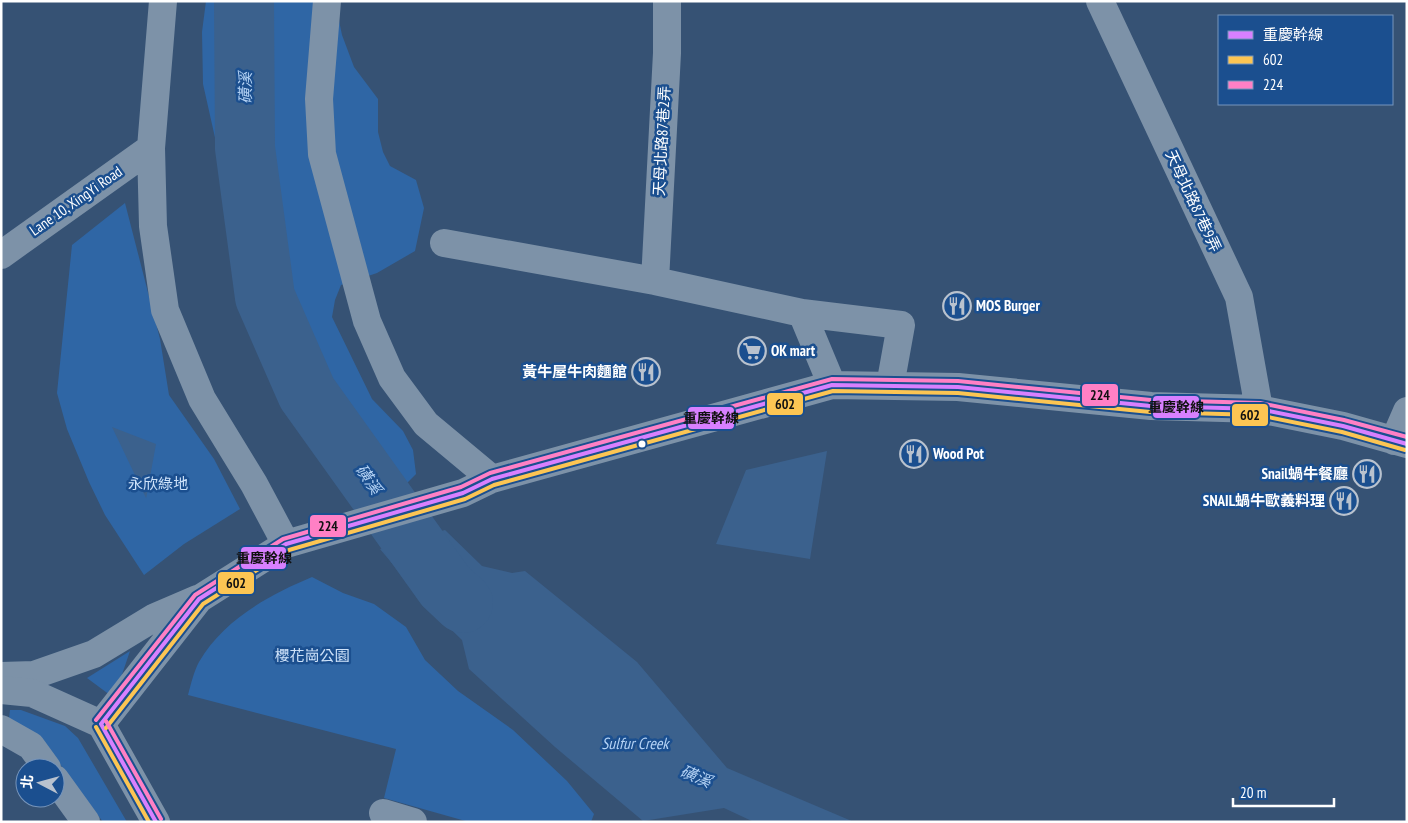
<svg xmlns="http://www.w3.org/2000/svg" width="1408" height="823" font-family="'PT Sans Narrow','Noto Sans TC',sans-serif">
<rect width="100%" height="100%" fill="#365274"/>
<!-- green -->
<path fill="#2f66a5" d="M 206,1 L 335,1 L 342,35 L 354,67 L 378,99 L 378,132 L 383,152 L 390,166 L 416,180 L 424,208 L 415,251 L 377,273 L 341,285 L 335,300 L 332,317 L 372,399 L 403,431 L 413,450 L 416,474 L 401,489 L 350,500 L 329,468 L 283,375 L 248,285 L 203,84 L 202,32 Z
M 125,203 L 160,339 L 169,395 L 214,459 L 240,509 L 184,544 L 144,575 L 105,515 L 89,482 L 67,429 L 57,393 L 72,245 Z
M 312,577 L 343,593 L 374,604 L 406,627 L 425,660 L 458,691 L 513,730 L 567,781 L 594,814 L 591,822 L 469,822 L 384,798 L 396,749 L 188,695 C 191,684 194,671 199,662 C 223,620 269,595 312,577 Z
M 130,651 L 114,698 L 87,678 Z
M 10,710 L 21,710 L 65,726 L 78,738 L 127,822 L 103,822 L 48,748 L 9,719 Z"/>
<!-- water -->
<path fill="#3b618d" d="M 112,427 L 156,444 L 146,499 L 146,498 Z
M 827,451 L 810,559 L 716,544 L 746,470 Z
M 445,530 L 482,566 L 512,573 L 525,571 L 637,662 L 727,768 L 854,822 L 754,822 L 724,808 L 643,821 L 555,747 L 469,669 L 462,640 L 433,612 L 380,549 Z"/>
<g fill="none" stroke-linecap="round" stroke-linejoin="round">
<!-- river -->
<path stroke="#3b618d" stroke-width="60" d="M 244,1 L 245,148 L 265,297 L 307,393 L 445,586 L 463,603"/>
<!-- minor -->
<path stroke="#7d92a8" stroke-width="28" d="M 163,1 L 151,148 L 153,226 L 165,310 L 202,399 L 254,484 L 286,544
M 327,1 L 319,99 L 322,154 L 367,321 L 392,378 L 426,424 L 492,479
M 1100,1 L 1239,297 L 1259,409
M 444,243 L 655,281 L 802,313 L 832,385
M 1,255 L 151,148
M 655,281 L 667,53 L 667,1
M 802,313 L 901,325 L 890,386
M 1394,441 L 1407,411
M 1,676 L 34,675 L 94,654 L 155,617 L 197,599
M 101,724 L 199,599 L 286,544 L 463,493 L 492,479 L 832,385 L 958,387 L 1151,406 L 1259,409 L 1343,426 L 1407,444
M 383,813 L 413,822"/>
<!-- tertiary -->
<path stroke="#7d92a8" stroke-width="28" d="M 1,690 L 32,693 L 101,724 L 156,822
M 1,729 L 31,746 L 47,768
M 55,779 L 86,822"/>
<defs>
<path id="bus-1" d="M 101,724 L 199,599 L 286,544 L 463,493 L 492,479 L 832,385 L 958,387 L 1151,406 L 1259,409 L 1343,426 L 1407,444
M 101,724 L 156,822"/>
<path id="bus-2" d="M 96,727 L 149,822
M 106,728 L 203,604 L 289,550 L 465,499 L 494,485 L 833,391 L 958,393 L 1150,412 L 1258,415 L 1342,432 L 1405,450"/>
<path id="bus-3" d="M 96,720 L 195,595 L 283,539 L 461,487 L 490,473 L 832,379 L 958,381 L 1151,400 L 1260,403 L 1344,420 L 1407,437
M 106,721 L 161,819"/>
</defs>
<!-- bus-1 casing -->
<use href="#bus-1" stroke="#1b4f8f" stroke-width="8"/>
<!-- bus-2 casing -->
<use href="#bus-2" stroke="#1b4f8f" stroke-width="8"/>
<!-- bus-3 casing -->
<use href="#bus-3" stroke="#1b4f8f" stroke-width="8"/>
<!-- bus-1 -->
<use href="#bus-1" stroke="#d880ff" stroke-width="4"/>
<!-- bus-2 -->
<use href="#bus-2" stroke="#fcc553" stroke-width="4"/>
<!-- bus-3 -->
<use href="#bus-3" stroke="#ff80c5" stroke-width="4"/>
</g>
<!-- icons -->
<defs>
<symbol id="restaurant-ring" viewBox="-11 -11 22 22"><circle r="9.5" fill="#1b4f8f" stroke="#b9c2ce" stroke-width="1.5"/><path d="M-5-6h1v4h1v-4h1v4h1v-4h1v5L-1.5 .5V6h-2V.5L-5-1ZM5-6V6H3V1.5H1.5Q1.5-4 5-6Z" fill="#b9c2ce"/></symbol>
<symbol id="supermarket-ring" viewBox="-11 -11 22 22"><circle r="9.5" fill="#1b4f8f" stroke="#b9c2ce" stroke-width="1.5"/><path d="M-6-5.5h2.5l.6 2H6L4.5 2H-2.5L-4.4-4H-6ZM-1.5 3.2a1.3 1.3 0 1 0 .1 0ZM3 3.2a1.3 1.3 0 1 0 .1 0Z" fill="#b9c2ce"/></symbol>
</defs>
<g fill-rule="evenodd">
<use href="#restaurant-ring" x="941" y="290" width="32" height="32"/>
<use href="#supermarket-ring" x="736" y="335" width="32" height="32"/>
<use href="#restaurant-ring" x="630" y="356" width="32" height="32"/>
<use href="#restaurant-ring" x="898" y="438" width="32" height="32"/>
<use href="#restaurant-ring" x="1351" y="458" width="32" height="32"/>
<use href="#restaurant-ring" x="1328" y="485" width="32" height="32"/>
</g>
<!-- markers -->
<circle fill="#fff" stroke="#1b4f8f" stroke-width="2" cx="642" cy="444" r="4.5"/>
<g text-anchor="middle" stroke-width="5" stroke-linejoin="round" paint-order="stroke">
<!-- street labels -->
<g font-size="15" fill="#fff" stroke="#1b4f8f">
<text transform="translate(662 141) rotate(-87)" y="5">天母北路87巷2弄</text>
<text transform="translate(76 201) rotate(-35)" y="5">Lane 10, XingYi Road</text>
<text transform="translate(1193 201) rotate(65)" y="5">天母北路87巷9弄</text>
</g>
<!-- poi labels -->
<g font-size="15" font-weight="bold" fill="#fff" stroke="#1b4f8f" text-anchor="start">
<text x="976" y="311">MOS Burger</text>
<text x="771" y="356">OK mart</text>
<text x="627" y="377" text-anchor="end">黃牛屋牛肉麵館</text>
<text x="933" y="459">Wood Pot</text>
<text x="1348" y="479" text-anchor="end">Snail蝸牛餐廳</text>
<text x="1325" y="506" text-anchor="end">SNAIL蝸牛歐義料理</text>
</g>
<!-- park labels -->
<g font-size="15" fill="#cfe3fa" stroke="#1b4f8f">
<text x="158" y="489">永欣綠地</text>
<text x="312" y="661">櫻花崗公園</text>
</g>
<!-- water labels -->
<g font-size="16" font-style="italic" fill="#b5d3f5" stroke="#1b4f8f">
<text transform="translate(245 88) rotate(-90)" y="6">磺溪</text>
<text transform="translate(369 479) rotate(55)" y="6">磺溪</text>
<text x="635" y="749">Sulfur Creek</text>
<text transform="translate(696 776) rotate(23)" y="6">磺溪</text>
</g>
</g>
<g stroke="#1b4f8f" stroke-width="2">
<rect x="1081" y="383" width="38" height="24" rx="5" fill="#ff80c5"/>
<rect x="766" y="392" width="38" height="24" rx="5" fill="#fcc553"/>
<rect x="1152" y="395" width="48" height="24" rx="5" fill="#d880ff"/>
<rect x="1231" y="403" width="38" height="24" rx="5" fill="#fcc553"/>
<rect x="687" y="406" width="48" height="24" rx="5" fill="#d880ff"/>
<rect x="309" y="514" width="38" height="24" rx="5" fill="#ff80c5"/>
<rect x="240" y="546" width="47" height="24" rx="5" fill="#d880ff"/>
<rect x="217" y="571" width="38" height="24" rx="5" fill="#fcc553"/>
</g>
<g font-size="14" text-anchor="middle" font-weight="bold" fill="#111">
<text x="1100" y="400">224</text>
<text x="785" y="409">602</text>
<text x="1176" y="412">重慶幹線</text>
<text x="1250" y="420">602</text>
<text x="711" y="423">重慶幹線</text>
<text x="328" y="531">224</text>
<text x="264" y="563">重慶幹線</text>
<text x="236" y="588">602</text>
</g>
<!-- border -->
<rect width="1408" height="823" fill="none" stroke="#ffffff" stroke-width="5"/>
<!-- legend -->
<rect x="1218" y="15" width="175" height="90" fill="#1b4f8f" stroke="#7695bc"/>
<rect x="1228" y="31" width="25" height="8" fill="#d880ff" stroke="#7695bc"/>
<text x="1263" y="40" font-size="15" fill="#ffffff">重慶幹線</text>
<rect x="1228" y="56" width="25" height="8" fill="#fcc553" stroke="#7695bc"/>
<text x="1263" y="65" font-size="15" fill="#ffffff">602</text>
<rect x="1228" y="81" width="25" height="8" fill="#ff80c5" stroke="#7695bc"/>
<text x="1263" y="90" font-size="15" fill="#ffffff">224</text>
<!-- north arrow -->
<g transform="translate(40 783) rotate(276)"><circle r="24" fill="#1b4f8f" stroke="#7695bc"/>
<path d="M0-4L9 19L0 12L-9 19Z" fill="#b9c2ce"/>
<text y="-8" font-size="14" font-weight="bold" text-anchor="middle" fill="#ffffff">北</text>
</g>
<!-- scale -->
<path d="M1233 798v8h101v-8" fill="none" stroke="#ffffff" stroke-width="2.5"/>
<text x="1240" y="798" font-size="15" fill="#ffffff" stroke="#1b4f8f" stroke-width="4" paint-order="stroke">20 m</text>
</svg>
